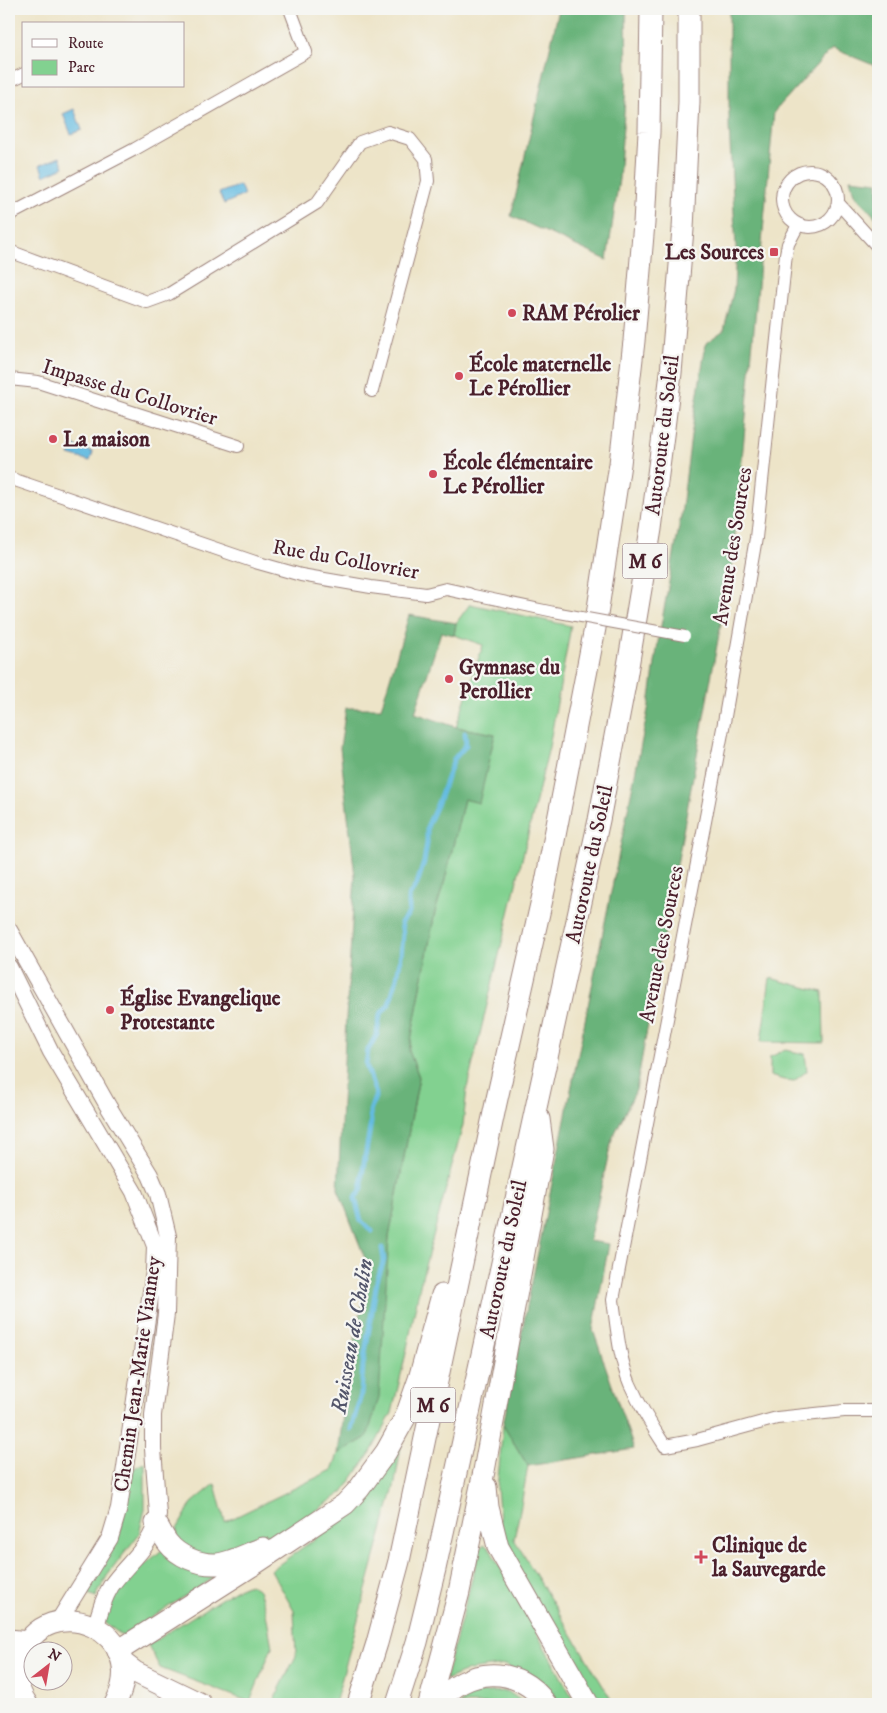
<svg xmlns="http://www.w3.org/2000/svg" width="887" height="1713" font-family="'IM FELL DW Pica',serif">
<rect width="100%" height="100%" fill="#f6f6f2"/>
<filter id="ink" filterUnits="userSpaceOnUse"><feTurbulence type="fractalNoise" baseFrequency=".02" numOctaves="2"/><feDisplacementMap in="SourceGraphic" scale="10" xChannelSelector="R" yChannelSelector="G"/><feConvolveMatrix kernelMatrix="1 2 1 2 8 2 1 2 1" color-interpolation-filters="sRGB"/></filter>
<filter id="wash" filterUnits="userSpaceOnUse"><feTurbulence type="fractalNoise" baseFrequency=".0096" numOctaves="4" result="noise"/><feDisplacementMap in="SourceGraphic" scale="20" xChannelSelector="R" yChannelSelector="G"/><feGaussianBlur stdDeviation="1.12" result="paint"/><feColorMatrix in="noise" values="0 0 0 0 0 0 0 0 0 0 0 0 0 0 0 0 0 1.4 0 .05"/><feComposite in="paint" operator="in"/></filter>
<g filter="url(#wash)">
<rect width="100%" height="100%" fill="#ede4c8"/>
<!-- green -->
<path fill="#82d190" stroke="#66785e" d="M 470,604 L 571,626 L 549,747 L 467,1088 L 463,1125 L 421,1281 L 406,1353 L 392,1413 L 371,1452 L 343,1492 L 303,1520 L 233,1553 L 215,1557 L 187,1550 L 178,1541 L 177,1529 L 192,1503 L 215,1484 L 225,1522 L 332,1470 L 338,1454 L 367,1437 L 381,1332 L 389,1237 L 419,1077 L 409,1051 L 435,912 L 445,880 L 464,799 L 478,802 L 495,734 L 456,727 L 483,645 L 454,635 L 456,623 Z
M 770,978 L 823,992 L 824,1043 L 761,1042 Z
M 785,1050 L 805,1054 L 807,1071 L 794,1081 L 784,1080 L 770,1076 L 770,1057 Z
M 503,1425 L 528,1466 L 520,1511 L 514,1539 L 614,1704 L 595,1704 L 520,1576 L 501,1530 L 497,1489 Z
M 401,1446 L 395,1483 L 335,1704 L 274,1704 L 273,1702 L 296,1656 L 294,1611 L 271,1570 L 319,1536 L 374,1484 Z
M 145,1462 L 145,1509 L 139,1534 L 107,1576 L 96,1597 L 86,1593 L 121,1530 L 131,1470 Z
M 484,1544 L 490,1549 L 576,1704 L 558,1704 L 536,1681 L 505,1665 L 469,1670 L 445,1680 L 480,1549 Z
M 162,1550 L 221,1573 L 123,1636 L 105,1623 L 111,1599 L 131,1576 Z
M 249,1584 L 259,1590 L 265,1608 L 272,1647 L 250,1702 L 160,1668 L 148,1645 L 235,1590 Z
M 507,1691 L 526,1704 L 459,1704 L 472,1693 Z"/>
<!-- forest -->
<path fill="#69b37a" stroke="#5a6952" d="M 559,9 L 626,9 L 627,74 L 619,179 L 607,260 L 511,216 Z
M 729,9 L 878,9 L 878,67 L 832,48 L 774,112 L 733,557 L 636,1090 L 612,1139 L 589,1241 L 609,1244 L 593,1330 L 634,1449 L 528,1466 L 503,1425 L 649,705 L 658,642 L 681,516 L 691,436 L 706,343 L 724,330 L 734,289 L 736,247 L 729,127 Z
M 850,179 L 878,182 L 878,220 L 854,194 Z
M 409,615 L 456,623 L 454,635 L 441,632 L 415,713 L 456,727 L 495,734 L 479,803 L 464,799 L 445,880 L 435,912 L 409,1051 L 419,1077 L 389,1237 L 379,1397 L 367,1437 L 338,1454 L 348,1374 L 369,1269 L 338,1189 L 346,1018 L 355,876 L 340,748 L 346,708 L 381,708 Z"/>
<!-- water -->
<path fill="#64bbe1" stroke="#576d86" d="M 74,109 L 82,130 L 71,134 L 63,114 Z
M 60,157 L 64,167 L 44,176 L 40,165 Z
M 240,185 L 244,195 L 224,204 L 219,193 Z
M 72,445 L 93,452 L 90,461 L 69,455 Z"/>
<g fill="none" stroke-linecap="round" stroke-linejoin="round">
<!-- stream -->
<path stroke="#64bbe1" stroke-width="5" d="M 372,1231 L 361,1221 L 355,1198 L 362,1189 L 362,1175 L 371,1122 L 370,1111 L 376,1094 L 366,1065 L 368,1050 L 377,1034 L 380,1015 L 389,1004 L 397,978 L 401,955 L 403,934 L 401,923 L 409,913 L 409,896 L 417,884 L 424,862 L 427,843 L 427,827 L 437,805 L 454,759 L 466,745 L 465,733
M 351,1429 L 361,1395 L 363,1365 L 377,1281 L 384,1260 L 382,1248"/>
</g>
</g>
<g filter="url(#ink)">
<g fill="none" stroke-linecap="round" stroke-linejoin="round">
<defs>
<path id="pedestrian" d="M 469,594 L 554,612"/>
<path id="minor" d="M 9,81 L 24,74
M782 199a28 28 0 1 1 56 0a28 28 0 1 1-56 0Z
M 838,203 L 878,247
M 9,215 L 135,149 L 306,52 L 290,9
M 798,225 L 788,244 L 786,254 L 756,538 L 723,728 L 613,1300 C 617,1328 619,1358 630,1384 C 639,1404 653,1428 665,1446 L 697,1440 L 777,1418 L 844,1411 L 878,1411
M 9,251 L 147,302 L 169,294 L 317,203 L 360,142 L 388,132 L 410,139 L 426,159 L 428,181 L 372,391
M 9,379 L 38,382 L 238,446
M 9,478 L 255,562 L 301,575 L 371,587 L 426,594 L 446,589 L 469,594"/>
<path id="tertiary" d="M 9,930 L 108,1106 L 150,1175 L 158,1194 L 168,1236 L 166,1314 L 153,1415 L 153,1449 L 158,1514 C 153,1547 128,1561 111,1586 C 103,1599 99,1613 96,1627
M 9,967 L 51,1052 L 134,1192 L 155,1246 L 154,1271 L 119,1508 L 110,1538 L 58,1622"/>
<path id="secondary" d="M 9,1639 L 28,1641"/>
<path id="primary" d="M 123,1663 L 135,1672 L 201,1704
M 27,1704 C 17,1690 14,1672 20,1657 C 47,1585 154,1631 115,1704"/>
<path id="trunk" d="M 486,1487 L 488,1507 L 498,1547 L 588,1704
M 156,1523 C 160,1529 163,1537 168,1543 C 178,1556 199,1565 216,1564 C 228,1564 251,1552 263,1548
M 118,1651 L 253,1565 L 345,1504 L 359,1489 L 386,1452 L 406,1416 L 419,1379 L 442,1295
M 358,1704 L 377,1643 L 399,1561 L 496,1103 L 546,882 L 595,628 L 620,464 L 634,341 L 644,223 L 649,132 L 651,9
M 397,1704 L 417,1642 L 435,1569 L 599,820 L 625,684 L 651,529 L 671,373 L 683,229 L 689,102 L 689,9
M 429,1704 L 459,1592 L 484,1471 L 543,1149 L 539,1119
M 437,1704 C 466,1666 519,1664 546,1704"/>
</defs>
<!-- pedestrian casing -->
<use href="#pedestrian" stroke="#9c827a" stroke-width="12"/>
<!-- minor casing -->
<use href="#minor" stroke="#9c827a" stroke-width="14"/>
<!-- tertiary casing -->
<use href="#tertiary" stroke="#9c827a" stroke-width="18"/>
<!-- secondary casing -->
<use href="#secondary" stroke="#9c827a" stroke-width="21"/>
<!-- primary casing -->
<use href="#primary" stroke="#9c827a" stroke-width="23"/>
<!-- trunk casing -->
<use href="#trunk" stroke="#9c827a" stroke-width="23"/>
<!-- pedestrian -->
<use href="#pedestrian" stroke="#fff" stroke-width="10"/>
<!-- minor -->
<use href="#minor" stroke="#fff" stroke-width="12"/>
<!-- tertiary -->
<use href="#tertiary" stroke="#fff" stroke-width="16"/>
<!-- secondary -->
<use href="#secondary" stroke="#fff" stroke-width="19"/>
<!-- primary -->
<use href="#primary" stroke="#fff" stroke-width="21"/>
<!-- trunk -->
<use href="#trunk" stroke="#fff" stroke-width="21"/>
<defs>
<path id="pedestrian-bridge" d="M 554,612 L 685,636"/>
</defs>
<!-- pedestrian-bridge casing -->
<use href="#pedestrian-bridge" stroke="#9c827a" stroke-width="12" stroke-linecap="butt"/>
<!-- pedestrian-bridge -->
<use href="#pedestrian-bridge" stroke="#fff" stroke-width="10"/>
</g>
</g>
<!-- markers -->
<g fill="#d1495b" stroke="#f6f6f2" stroke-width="2">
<rect x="769" y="247" width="10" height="10" rx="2.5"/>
<circle cx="512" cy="313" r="5"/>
<circle cx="459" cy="376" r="5"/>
<circle cx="53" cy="439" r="5"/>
<circle cx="433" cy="474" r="5"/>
<circle cx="449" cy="679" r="5"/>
<circle cx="110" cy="1010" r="5"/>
<path d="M698.5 1549.5h5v5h5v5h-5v5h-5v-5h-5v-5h5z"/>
</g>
<g text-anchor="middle" stroke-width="4.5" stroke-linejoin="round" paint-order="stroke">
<!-- shield labels -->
<g fill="#f6f6f2" stroke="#7e6067" stroke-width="1">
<rect x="622.5" y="543.5" width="45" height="35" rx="4"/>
<rect x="410.5" y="1387.5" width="45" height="35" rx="4"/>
</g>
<g font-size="20" font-weight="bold" fill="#4a1f2b">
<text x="645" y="568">M 6</text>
<text x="433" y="1412">M 6</text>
</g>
<!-- poi labels -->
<g font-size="21" font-weight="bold" fill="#4a1f2b" stroke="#f6f6f2" text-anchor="start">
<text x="764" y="259" text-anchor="end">Les Sources</text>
<text x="522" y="320">RAM Pérolier</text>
<text x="469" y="371">École maternelle<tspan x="469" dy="24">Le Pérollier</tspan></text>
<text x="63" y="446">La maison</text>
<text x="443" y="469">École élémentaire<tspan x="443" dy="24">Le Pérollier</tspan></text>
<text x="459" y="674">Gymnase du<tspan x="459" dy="24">Perollier</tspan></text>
<text x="120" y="1005">Église Evangelique<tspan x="120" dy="24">Protestante</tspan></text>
<text x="712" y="1552">Clinique de<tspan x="712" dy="24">la Sauvegarde</tspan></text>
</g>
<!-- street labels -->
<g font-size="21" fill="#4a1f2b" stroke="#f6f6f2">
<text transform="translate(130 392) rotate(17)" y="7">Impasse du Collovrier</text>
<text transform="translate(662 435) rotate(-83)" y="7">Autoroute du Soleil</text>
<text transform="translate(732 546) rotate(-81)" y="7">Avenue des Sources</text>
<text transform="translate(346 559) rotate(10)" y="7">Rue du Collovrier</text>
<text transform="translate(589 864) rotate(-78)" y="7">Autoroute du Soleil</text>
<text transform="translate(661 944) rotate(-79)" y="7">Avenue des Sources</text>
<text transform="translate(503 1259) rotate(-78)" y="7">Autoroute du Soleil</text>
<text transform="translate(137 1374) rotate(-82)" y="7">Chemin Jean-Marie Vianney</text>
</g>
<!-- water labels -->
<g font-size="22" font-style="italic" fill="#53566b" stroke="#f6f6f2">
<text transform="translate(351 1336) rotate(-80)" y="8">Ruisseau de Chalin</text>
</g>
</g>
<!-- margin -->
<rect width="887" height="1713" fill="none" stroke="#f6f6f2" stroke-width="30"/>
<!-- legend -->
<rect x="22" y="22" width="162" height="65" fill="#f6f6f2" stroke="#b1a0a2"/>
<rect x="32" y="39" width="25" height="8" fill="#ffffff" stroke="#b1a0a2"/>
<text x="68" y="48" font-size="15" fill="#4a1f2b">Route</text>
<rect x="32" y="60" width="25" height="15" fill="#82d190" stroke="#b1a0a2"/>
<text x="68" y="72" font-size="15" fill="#4a1f2b">Parc</text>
<!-- north arrow -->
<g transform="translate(48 1666) rotate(31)"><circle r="24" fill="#f6f6f2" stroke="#b1a0a2"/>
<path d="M0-4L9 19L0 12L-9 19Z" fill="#d1495b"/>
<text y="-8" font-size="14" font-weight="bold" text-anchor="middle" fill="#4a1f2b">N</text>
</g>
</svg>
